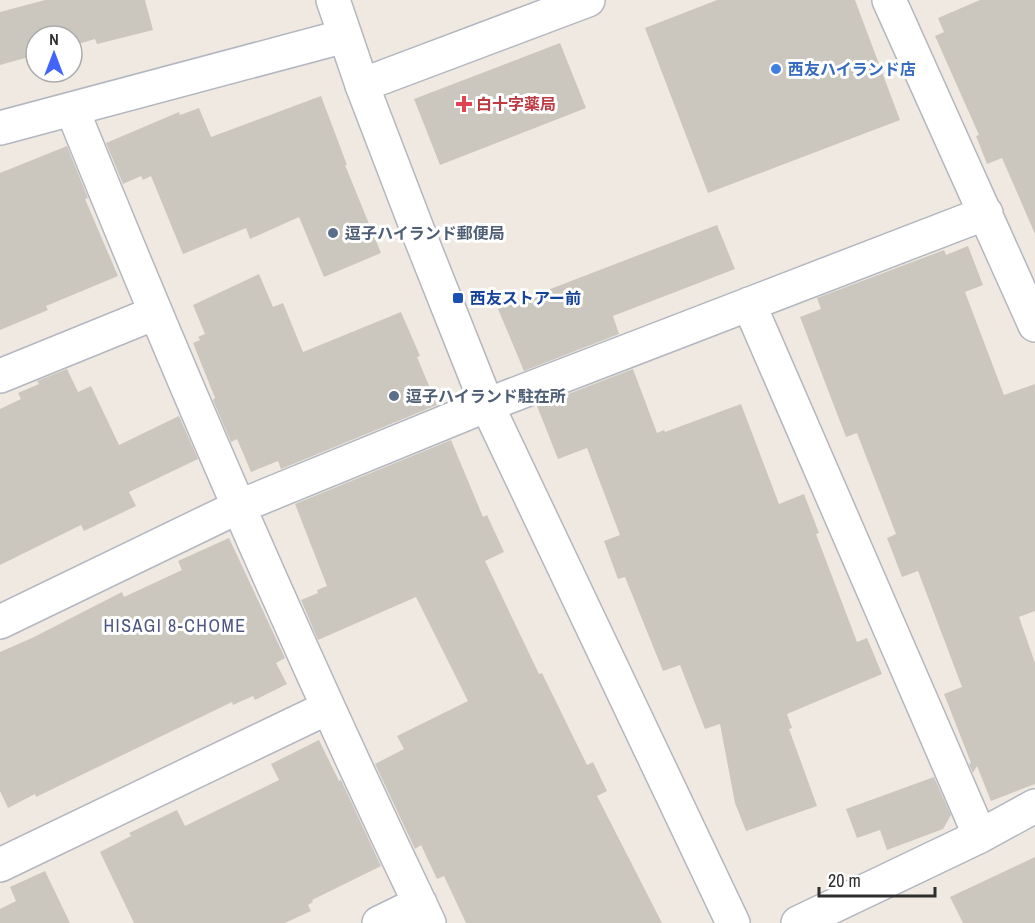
<svg xmlns="http://www.w3.org/2000/svg" width="1035" height="923" font-family="'Archivo Narrow','Noto Sans JP',sans-serif">
<rect width="100%" height="100%" fill="#efe9e1"/>
<!-- building -->
<path fill="#cbc7bf" d="M 45,0 L 145,0 L 153,30 L 97,44 L 95,39 L 72,46 L 72,36 L 36,36 L 36,55 L 0,65 L 0,12 Z
M 717,0 L 855,0 L 900,120 L 708,193 L 645,28 Z
M 980,0 L 1035,0 L 1035,234 L 1002,158 L 987,164 L 976,136 L 979,135 L 935,36 L 944,32 L 938,18 Z
M 560,43 L 586,108 L 440,165 L 414,99 Z
M 321,96 L 347,165 L 345,165 L 381,253 L 324,277 L 299,217 L 250,239 L 246,228 L 183,254 L 151,176 L 143,180 L 141,176 L 123,184 L 106,143 L 179,112 L 180,115 L 199,108 L 211,137 Z
M 67,146 L 88,198 L 85,199 L 118,276 L 46,306 L 48,310 L 0,330 L 0,173 Z
M 717,225 L 735,269 L 613,316 L 619,334 L 524,371 L 498,309 Z
M 968,246 L 983,285 L 965,292 L 1004,395 L 1035,384 L 1035,611 L 1019,617 L 1035,663 L 1035,784 L 991,801 L 977,766 L 973,773 L 969,764 L 971,763 L 944,694 L 962,687 L 918,571 L 902,577 L 887,538 L 896,534 L 857,433 L 846,437 L 800,317 L 821,309 L 817,298 L 944,250 L 946,255 Z
M 259,274 L 273,307 L 283,303 L 303,352 L 401,312 L 420,356 L 417,357 L 437,405 L 281,469 L 278,461 L 251,472 L 237,439 L 231,442 L 213,400 L 215,398 L 193,343 L 200,340 L 198,337 L 205,334 L 193,305 Z
M 67,369 L 78,392 L 91,386 L 119,445 L 179,416 L 198,459 L 129,492 L 136,506 L 84,531 L 81,525 L 0,565 L 0,409 L 21,399 L 18,393 L 39,384 L 37,381 Z
M 633,369 L 657,433 L 664,430 L 665,432 L 741,404 L 779,504 L 804,494 L 819,533 L 816,534 L 857,642 L 867,638 L 882,674 L 787,714 L 792,728 L 789,729 L 817,806 L 746,831 L 735,803 L 720,724 L 705,729 L 680,665 L 663,671 L 625,577 L 618,579 L 604,541 L 620,535 L 587,448 L 558,459 L 537,406 Z
M 451,440 L 483,517 L 487,515 L 504,552 L 485,561 L 539,674 L 542,673 L 587,765 L 593,762 L 607,791 L 597,796 L 662,923 L 466,923 L 444,876 L 437,879 L 421,845 L 415,849 L 375,764 L 404,749 L 397,736 L 468,701 L 416,597 L 318,640 L 301,600 L 318,593 L 317,590 L 327,586 L 295,504 Z
M 229,538 L 285,658 L 276,663 L 287,684 L 255,700 L 253,696 L 233,705 L 232,702 L 36,797 L 35,794 L 8,808 L 0,791 L 0,652 L 32,638 L 122,592 L 124,597 L 182,570 L 178,561 Z
M 319,740 L 339,781 L 341,780 L 381,866 L 312,900 L 313,902 L 308,905 L 311,911 L 285,923 L 134,923 L 100,852 L 131,836 L 129,833 L 177,810 L 185,826 L 279,780 L 271,764 Z
M 934,777 L 951,815 L 943,829 L 887,850 L 880,830 L 857,838 L 846,809 Z
M 1035,857 L 1035,923 L 963,923 L 950,897 Z
M 45,871 L 70,923 L 0,923 L 0,909 L 16,901 L 10,887 Z"/>
<g fill="none" stroke-linecap="round" stroke-linejoin="round">
<defs>
<path id="minor" d="M 889,0 L 1035,325
M 362,85 L 588,0
M 72,109 C 183,384 301,656 429,923
M 0,128 L 345,36
M 749,304 L 980,836
M 0,376 L 155,313
M 0,622 L 238,507 L 487,405 L 986,213
M 0,865 L 327,708
M 379,923 L 420,903
M 798,923 L 980,836 L 1035,806"/>
<path id="tertiary" d="M 333,0 L 362,85 L 421,239 L 487,405 L 733,923"/>
</defs>
<!-- minor casing -->
<use href="#minor" stroke="#b4b7c1" stroke-width="36"/>
<!-- tertiary casing -->
<use href="#tertiary" stroke="#b4b7c1" stroke-width="36"/>
<!-- minor -->
<use href="#minor" stroke="#fff" stroke-width="33"/>
<!-- tertiary -->
<use href="#tertiary" stroke="#fff" stroke-width="33"/>
</g>
<!-- markers -->
<circle fill="#3f7fe0" stroke="#fff" stroke-width="2" cx="776" cy="69" r="6"/>
<path fill="#e0444e" stroke="#fff" stroke-width="2" d="M461 95h6v6h6v6h-6v6h-6v-6h-6v-6h6z"/>
<g fill="#5c6f8a" stroke="#fff" stroke-width="2">
<circle cx="333" cy="233" r="6"/>
<circle cx="394" cy="396" r="6"/>
</g>
<rect fill="#1a4fb4" stroke="#fff" stroke-width="2" x="452" y="292" width="12" height="12" rx="3"/>
<g text-anchor="middle" stroke-width="6" stroke-linejoin="round" paint-order="stroke">
<!-- shop labels -->
<g font-size="16" font-weight="bold" fill="#366cbe" stroke="#fff" text-anchor="start">
<text x="788" y="75">西友ハイランド店</text>
</g>
<!-- health labels -->
<g font-size="16" font-weight="bold" fill="#be3a42" stroke="#fff" text-anchor="start">
<text x="476" y="110">白十字薬局</text>
</g>
<!-- service labels -->
<g font-size="16" font-weight="bold" fill="#4e5e75" stroke="#fff" text-anchor="start">
<text x="345" y="239">逗子ハイランド郵便局</text>
<text x="406" y="402">逗子ハイランド駐在所</text>
</g>
<!-- transit labels -->
<g font-size="16" font-weight="bold" fill="#164399" stroke="#fff" text-anchor="start">
<text x="470" y="304">西友ストアー前</text>
</g>
<!-- neighbourhood labels -->
<g font-size="18" letter-spacing="1.5" fill="#4d5680" stroke="#fff">
<text x="175" y="632">HISAGI 8-CHOME</text>
</g>
</g>
<!-- north arrow -->
<g transform="translate(54 54)"><circle r="28" fill="#ffffff" stroke="#ababab" stroke-width="1.5"/>
<path d="M0-4.5L10 22L0 15L-10 22Z" fill="#4264fb"/>
<text y="-9" font-size="16" font-weight="bold" text-anchor="middle" fill="#2e2e2e">N</text>
</g>
<!-- scale -->
<path d="M819 887v9h116v-9" fill="none" stroke="#2e2e2e" stroke-width="3"/>
<text x="828" y="887" font-size="18" fill="#2e2e2e" stroke="#ffffff" stroke-width="4.5" paint-order="stroke">20 m</text>
</svg>
